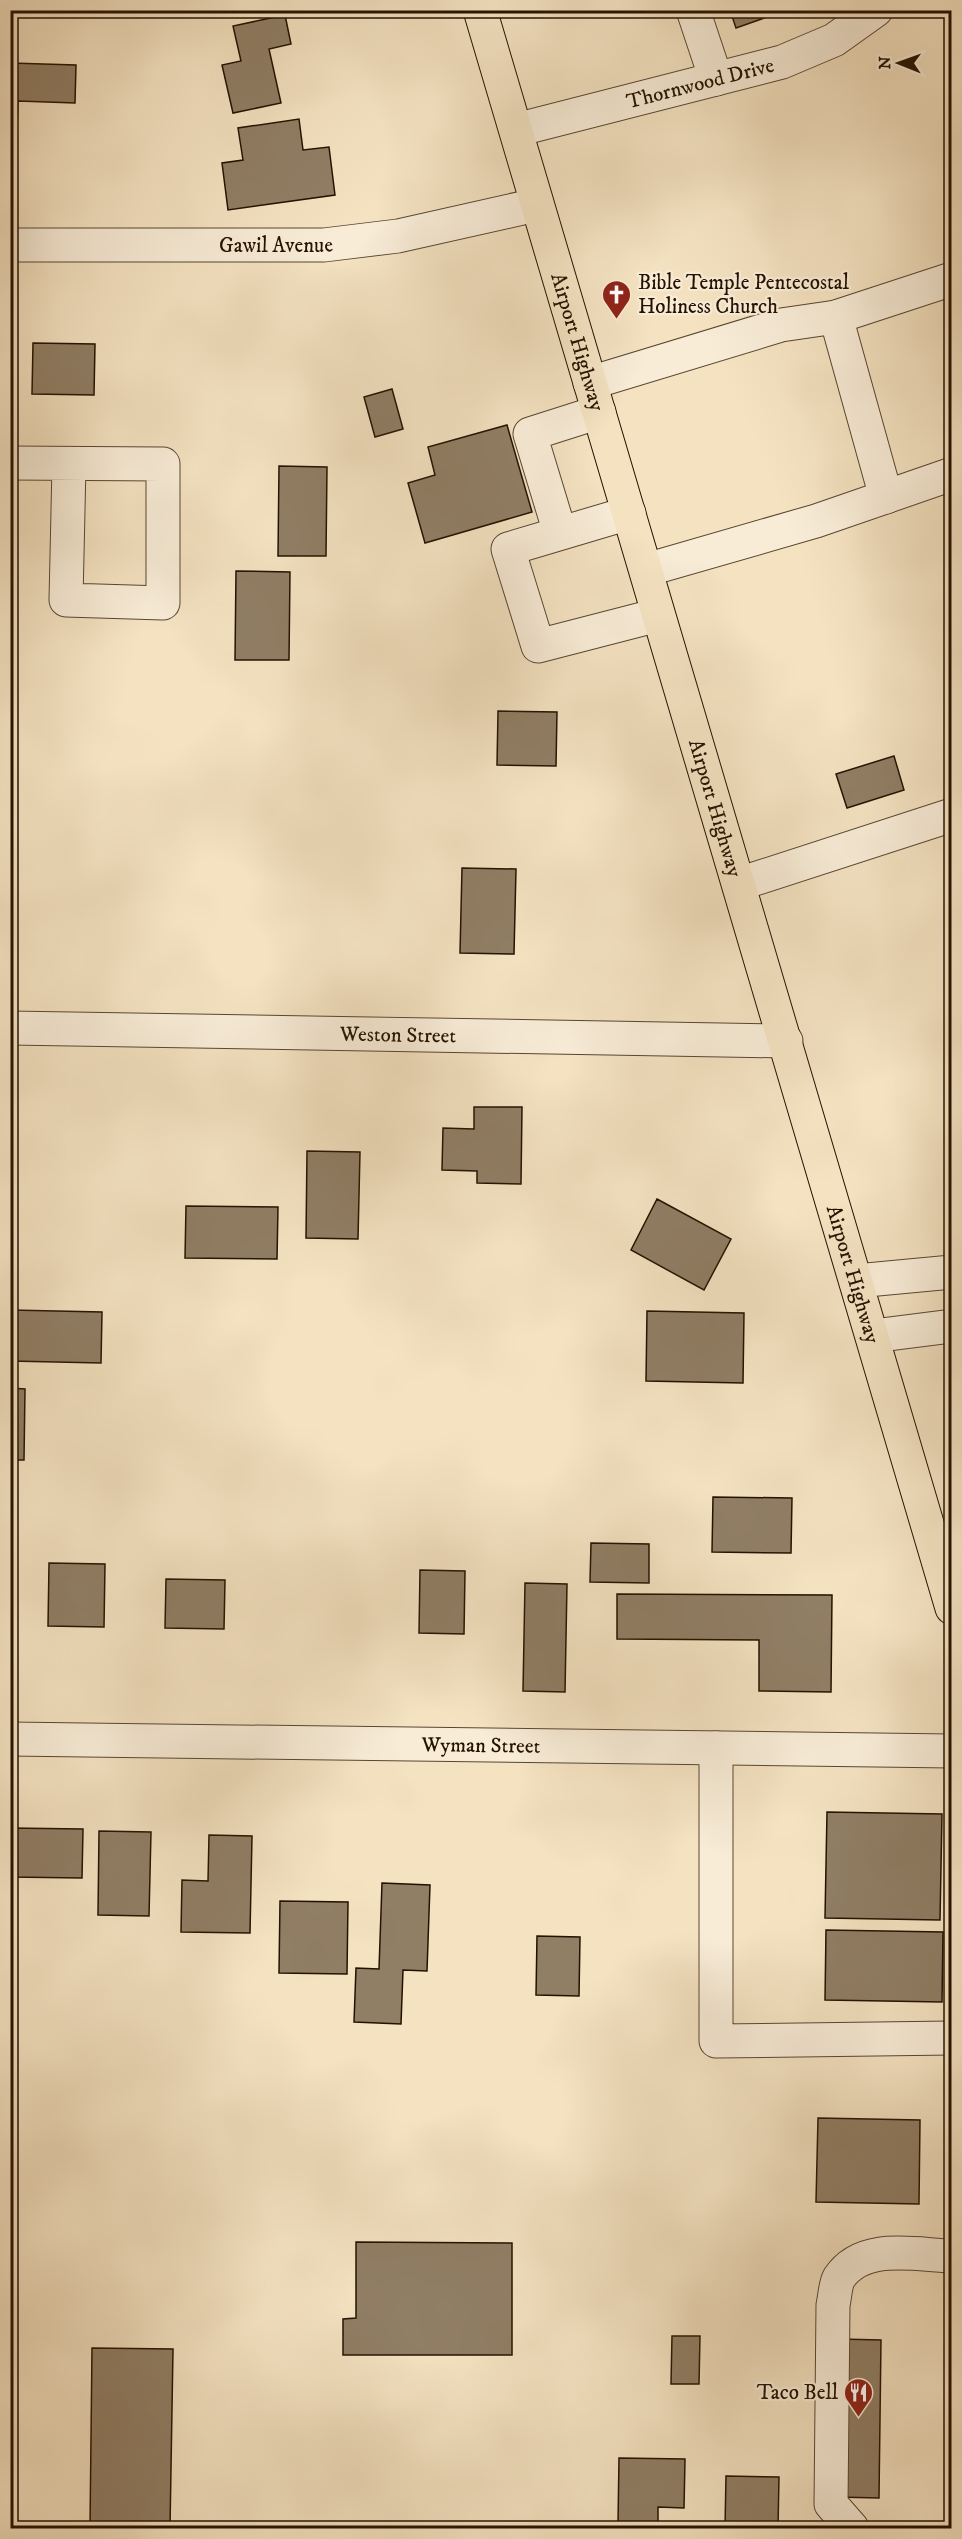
<svg xmlns="http://www.w3.org/2000/svg" width="962" height="2539" font-family="'IM FELL DW Pica',serif">
<rect width="100%" height="100%" fill="#f4e2c1"/>
<filter id="stains"><feTurbulence type="fractalNoise" baseFrequency=".00333" numOctaves="4"/><feColorMatrix values="0 0 0 0 .2 0 0 0 0 .09 0 0 0 0 .02 0 0 0 .5 -.17"/></filter>
<radialGradient id="worn" r=".72"><stop offset=".6" stop-color="#630" stop-opacity="0"/><stop offset="1" stop-color="#630" stop-opacity=".3"/></radialGradient>
<!-- building -->
<path fill="#907e65" stroke="#241201" stroke-width="1.5" d="M 730,10 L 787,10 L 736,28 Z
M 285,15 L 291,44 L 269,49 L 281,103 L 233,113 L 222,65 L 241,61 L 233,26 Z
M 10,63 L 76,65 L 75,103 L 18,101 L 17,130 L 10,130 Z
M 299,119 L 303,150 L 329,147 L 335,195 L 228,210 L 222,163 L 243,160 L 238,128 Z
M 33,343 L 95,344 L 94,395 L 32,394 Z
M 392,389 L 403,429 L 375,437 L 364,397 Z
M 507,425 L 532,512 L 425,543 L 408,483 L 435,475 L 428,447 Z
M 279,466 L 327,467 L 326,556 L 278,556 Z
M 236,571 L 290,572 L 289,660 L 235,660 Z
M 498,711 L 557,712 L 556,766 L 497,765 Z
M 894,756 L 904,790 L 847,808 L 836,774 Z
M 462,868 L 516,869 L 514,954 L 460,953 Z
M 474,1107 L 522,1107 L 521,1184 L 477,1183 L 477,1171 L 442,1170 L 443,1128 L 474,1129 Z
M 307,1151 L 360,1152 L 358,1239 L 306,1238 Z
M 657,1199 L 731,1239 L 704,1290 L 631,1250 Z
M 186,1206 L 278,1207 L 277,1259 L 185,1258 Z
M 10,1310 L 102,1312 L 101,1363 L 10,1361 Z
M 647,1311 L 744,1313 L 743,1383 L 646,1381 Z
M 10,1388 L 25,1389 L 24,1460 L 10,1460 Z
M 713,1497 L 792,1498 L 791,1553 L 712,1552 Z
M 591,1543 L 649,1544 L 649,1583 L 590,1582 Z
M 49,1563 L 105,1564 L 104,1627 L 48,1626 Z
M 420,1570 L 465,1571 L 464,1634 L 419,1633 Z
M 166,1579 L 225,1580 L 224,1629 L 165,1628 Z
M 525,1583 L 567,1584 L 565,1692 L 523,1691 Z
M 617,1594 L 832,1595 L 831,1692 L 759,1691 L 759,1640 L 617,1639 Z
M 827,1812 L 942,1814 L 940,1920 L 825,1918 Z
M 10,1828 L 83,1829 L 82,1878 L 10,1877 Z
M 99,1831 L 151,1832 L 149,1916 L 98,1915 Z
M 209,1835 L 252,1836 L 250,1933 L 181,1932 L 182,1880 L 208,1881 Z
M 382,1883 L 430,1885 L 427,1971 L 403,1970 L 401,2024 L 354,2022 L 356,1968 L 379,1969 Z
M 280,1901 L 348,1902 L 347,1974 L 279,1973 Z
M 826,1930 L 943,1932 L 942,2002 L 825,2000 Z
M 537,1936 L 580,1937 L 579,1996 L 536,1995 Z
M 818,2118 L 920,2120 L 919,2204 L 816,2202 Z
M 356,2242 L 512,2243 L 512,2355 L 343,2355 L 343,2319 L 356,2318 Z
M 672,2336 L 700,2336 L 699,2384 L 671,2384 Z
M 839,2339 L 881,2340 L 879,2498 L 837,2497 Z
M 92,2348 L 173,2349 L 170,2528 L 90,2528 Z
M 619,2458 L 685,2459 L 684,2508 L 658,2507 L 658,2525 L 618,2524 Z
M 726,2476 L 779,2477 L 778,2528 L 725,2528 Z"/>
<g fill="none" stroke-linecap="round" stroke-linejoin="round">
<defs>
<g id="minor">
<path d="M 693,10 L 716,79"/>
<path id="s1" d="M 516,130 L 782,62 L 834,40 L 876,10"/>
<path id="s2" d="M 10,245 L 324,245 L 398,236 L 536,205"/>
<path d="M 836,317 L 886,497"/>
<path d="M 590,383 L 781,325 L 836,317 L 952,279"/>
<path d="M 10,463 L 163,464 L 163,603 L 66,600 L 69,465"/>
<path d="M 629,513 L 508,549 L 538,646 L 658,615"/>
<path d="M 560,533 L 530,434 L 599,412"/>
<path d="M 646,570 L 816,521 L 952,474"/>
<path d="M 739,884 L 952,815"/>
<path id="s3" d="M 10,1028 L 786,1041"/>
<path d="M 856,1281 L 952,1272"/>
<path d="M 873,1336 L 952,1326"/>
<path id="s4" d="M 10,1739 L 952,1751"/>
<path d="M 716,1748 L 716,2041 L 952,2038"/>
<path d="M 852,2528 L 831,2504 L 833,2305 C 835,2297 835,2285 839,2278 C 863,2242 915,2255 952,2256"/>
</g>
<g id="major">
<path id="s5" d="M 480,10 L 952,1608"/>
</g>
</defs>
<!-- minor casing -->
<use href="#minor" stroke="#584631" stroke-width="35"/>
<!-- major casing -->
<use href="#major" stroke="#241201" stroke-width="35"/>
<!-- minor -->
<use href="#minor" stroke="#f8ecd7" stroke-width="33"/>
<!-- major -->
<use href="#major" stroke="#f4e2c1" stroke-width="33"/>
</g>
<!-- icons -->
<defs>
<symbol id="church-pin" viewBox="-11 -11 22 30"><path d="M0 17L-7.5 6A9.5 9.5 0 1 1 7.5 6Z" fill="#8f2418" stroke="#f8ecd7"/><path d="M-1.2-6h2.4v3.5h3.3v2.4h-3.3V6h-2.4V-.1h-3.3v-2.4h3.3Z" fill="#fff"/></symbol>
<symbol id="restaurant-pin" viewBox="-11 -11 22 30"><path d="M0 17L-7.5 6A9.5 9.5 0 1 1 7.5 6Z" fill="#8f2418" stroke="#f8ecd7"/><path d="M-5-6h1v4h1v-4h1v4h1v-4h1v5L-1.5 .5V6h-2V.5L-5-1ZM5-6V6H3V1.5H1.5Q1.5-4 5-6Z" fill="#fff"/></symbol>
</defs>
<g fill-rule="evenodd">
<use href="#church-pin" x="600" y="278" width="33" height="45"/>
<use href="#restaurant-pin" x="842" y="2376" width="33" height="45"/>
</g>
<g text-anchor="middle" stroke-width="4.5" stroke-linejoin="round" paint-order="stroke">
<!-- street labels -->
<g font-size="21" fill="#241201" stroke="#f8ecd7">
<text dy="7" stroke="none"><textPath href="#s1" startOffset="190">Thornwood Drive</textPath></text>
<text dy="7" stroke="none"><textPath href="#s2" startOffset="266">Gawil Avenue</textPath></text>
<text dy="7" stroke="none"><textPath href="#s5" startOffset="346">Airport Highway</textPath></text>
<text dy="7" stroke="none"><textPath href="#s5" startOffset="832">Airport Highway</textPath></text>
<text dy="7" stroke="none"><textPath href="#s3" startOffset="388">Weston Street</textPath></text>
<text dy="7" stroke="none"><textPath href="#s5" startOffset="1318">Airport Highway</textPath></text>
<text dy="7" stroke="none"><textPath href="#s4" startOffset="471">Wyman Street</textPath></text>
</g>
<!-- poi labels -->
<g font-size="21" fill="#241201" stroke="#f8ecd7" text-anchor="start">
<text x="638" y="289">Bible Temple Pentecostal<tspan x="638" dy="24">Holiness Church</tspan></text>
<text x="838" y="2399" text-anchor="end">Taco Bell</text>
</g>
</g>
<!-- margin -->
<rect width="962" height="2539" fill="none" stroke="#f4e2c1" stroke-width="36"/>
<rect x="12" y="12" width="938" height="2515" fill="none" stroke="#241201" stroke-width="3"/>
<rect x="18" y="18" width="926" height="2503" fill="none" stroke="#241201" stroke-width="1.5"/>
<!-- north arrow -->
<g transform="translate(899 63) rotate(271)" stroke="#f8ecd7" stroke-width="4.5" paint-order="stroke">
<path d="M0-4.5L10 22L0 15L-10 22Z" fill="#241201"/>
<text y="-9" font-size="16" font-weight="bold" text-anchor="middle" fill="#241201">N</text>
</g>
<rect width="100%" height="100%" filter="url(#stains)"/>
<rect width="100%" height="100%" fill="url(#worn)"/>
</svg>
